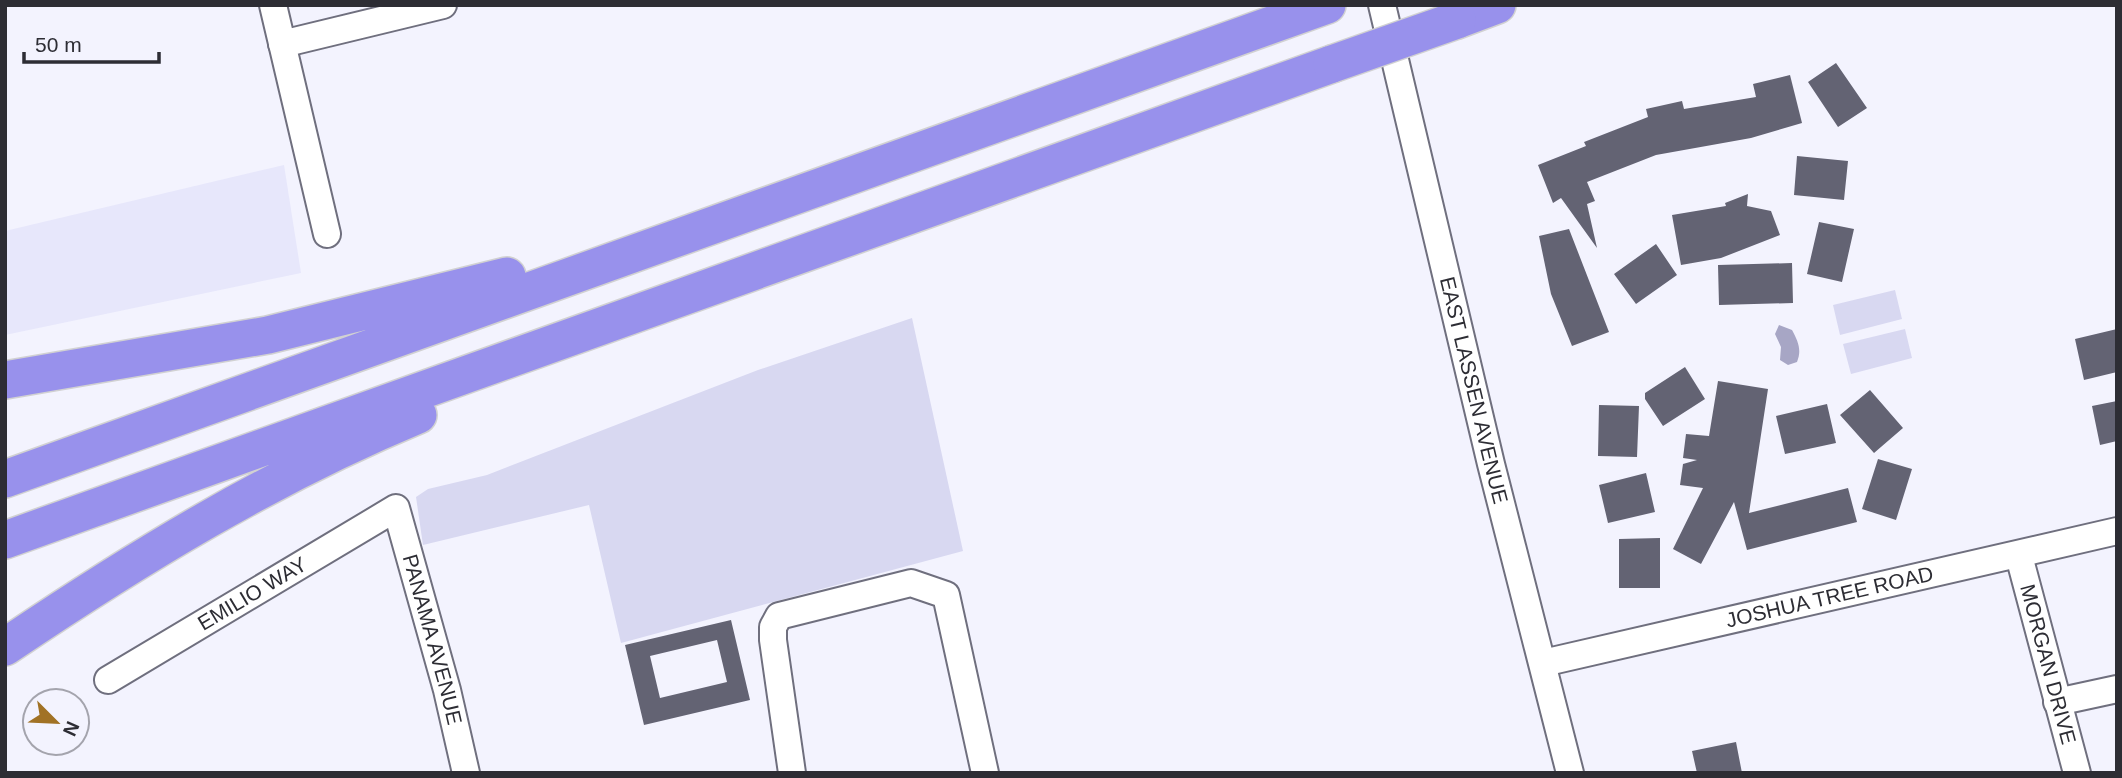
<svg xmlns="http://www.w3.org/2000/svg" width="2122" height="778" font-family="Arial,sans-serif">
<rect width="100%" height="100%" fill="#f3f3fe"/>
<!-- built -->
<path fill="#e7e7fb" d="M 284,165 L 301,273 L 5,335 L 5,231 Z"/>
<!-- green -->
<path fill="#d8d8f1" d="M 1895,290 L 1902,319 L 1840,335 L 1833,305 Z
M 912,318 L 963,551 L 621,643 L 589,505 L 423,545 L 416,497 L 428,489 L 487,475 L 758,370 Z
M 1905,329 L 1912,358 L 1851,374 L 1843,344 Z"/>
<!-- water -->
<path fill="#a7a6c5" d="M 1779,325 L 1792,330 C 1798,341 1802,350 1797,362 L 1788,365 L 1780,360 L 1781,347 L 1775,334 Z"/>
<!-- building -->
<path fill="#636373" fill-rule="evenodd" d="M 1836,63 L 1867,108 L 1838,127 L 1808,82 Z
M 1790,75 L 1802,123 L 1751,138 L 1656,155 L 1587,182 L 1595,201 L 1587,204 L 1597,248 L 1561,198 L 1553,203 L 1538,165 L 1586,146 L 1584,142 L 1648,117 L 1646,109 L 1682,101 L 1684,109 L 1756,97 L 1753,84 Z
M 1797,156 L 1848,161 L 1844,200 L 1794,195 Z
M 1748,194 L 1747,206 L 1771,211 L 1780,235 L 1721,258 L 1681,265 L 1672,215 L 1726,206 L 1725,203 Z
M 1819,222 L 1854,229 L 1842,282 L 1807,274 Z
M 1569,229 L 1609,332 L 1572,346 L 1551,294 L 1539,236 Z
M 1656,244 L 1677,275 L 1636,304 L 1614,274 Z
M 1792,263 L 1793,303 L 1719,305 L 1718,265 Z
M 2117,329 L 2117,372 L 2084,380 L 2075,339 Z
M 1685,367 L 1705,399 L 1663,426 L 1645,399 L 1645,393 Z
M 1718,381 L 1768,389 L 1749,513 L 1848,488 L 1857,522 L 1747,550 L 1734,502 L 1701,564 L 1673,549 L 1703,488 L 1680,485 L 1683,464 L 1697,460 L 1683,458 L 1686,434 L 1709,436 Z
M 1870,390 L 1903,428 L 1874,453 L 1840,415 Z
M 2117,401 L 2117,441 L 2100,445 L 2092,406 Z
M 1827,404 L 1836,443 L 1785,454 L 1776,416 Z
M 1599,405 L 1639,406 L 1637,457 L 1598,456 Z
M 1878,459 L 1912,469 L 1896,520 L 1862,509 Z
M 1646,473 L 1655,512 L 1608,523 L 1599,485 Z
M 1660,538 L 1660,588 L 1619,588 L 1619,539 Z
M 731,620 L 750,700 L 644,725 L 625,645 ZM 717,640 L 727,682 L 660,698 L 650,656 Z
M 1736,742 L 1742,773 L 1697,773 L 1692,751 Z"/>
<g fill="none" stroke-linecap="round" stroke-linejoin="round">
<defs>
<g id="minor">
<path d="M 273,5 L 327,234"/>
<path id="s1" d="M 1382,5 L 1491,464 L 1570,773"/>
<path d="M 282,44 L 443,5"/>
<path id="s2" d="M 2019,556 L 2077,773"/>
<path id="s3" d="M 1543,663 L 2117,531"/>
<path id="s4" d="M 108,680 L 396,508 L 447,690 L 466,773"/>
<path d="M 2057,702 L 2117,689"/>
<path d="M 792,773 L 773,640 L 773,627 L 779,616 L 911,583 L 946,595 L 985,773"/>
</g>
<path id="highway" d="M 1457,20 L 1497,5
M 5,380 L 268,335 L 507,276
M 5,479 L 1327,5
M 5,540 L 1332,64
M 5,647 C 137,558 271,476 418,415"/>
</defs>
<!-- minor casing -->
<use href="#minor" stroke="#6f6f7e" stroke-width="30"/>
<!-- highway casing -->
<use href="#highway" stroke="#d1d1d2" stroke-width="40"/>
<!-- minor -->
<use href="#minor" stroke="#fff" stroke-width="26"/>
<!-- highway -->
<use href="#highway" stroke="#9891ec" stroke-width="37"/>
<defs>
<path id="highway-bridge" d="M 1332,64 L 1457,20"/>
</defs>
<!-- highway-bridge casing -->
<use href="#highway-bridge" stroke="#d1d1d2" stroke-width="40" stroke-linecap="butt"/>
<!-- highway-bridge -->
<use href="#highway-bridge" stroke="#9891ec" stroke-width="37"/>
</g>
<g text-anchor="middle" stroke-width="7" stroke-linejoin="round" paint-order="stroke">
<!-- street labels -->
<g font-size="21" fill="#2d2d34" stroke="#f3f3fe">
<text dy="7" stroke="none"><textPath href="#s1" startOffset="396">EAST LASSEN AVENUE</textPath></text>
<text dy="7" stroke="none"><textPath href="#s4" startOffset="168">EMILIO WAY</textPath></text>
<text dy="7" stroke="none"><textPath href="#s3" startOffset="294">JOSHUA TREE ROAD</textPath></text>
<text dy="7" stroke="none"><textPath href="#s4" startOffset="472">PANAMA AVENUE</textPath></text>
<text dy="7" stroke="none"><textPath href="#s2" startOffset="112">MORGAN DRIVE</textPath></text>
</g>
</g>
<!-- border -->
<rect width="2122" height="778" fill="none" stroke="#2d2d34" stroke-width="14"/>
<!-- north arrow -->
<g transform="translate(56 722) rotate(114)"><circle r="33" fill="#f3f3fe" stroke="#a4a4ad" stroke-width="2"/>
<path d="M0-5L12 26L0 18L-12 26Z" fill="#a17225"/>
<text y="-10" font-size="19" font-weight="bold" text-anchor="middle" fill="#2d2d34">N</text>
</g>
<!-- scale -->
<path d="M24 52v10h135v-10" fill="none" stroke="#2d2d34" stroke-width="3.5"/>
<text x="35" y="52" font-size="21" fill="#2d2d34" stroke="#f3f3fe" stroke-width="5" paint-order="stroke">50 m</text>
</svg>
